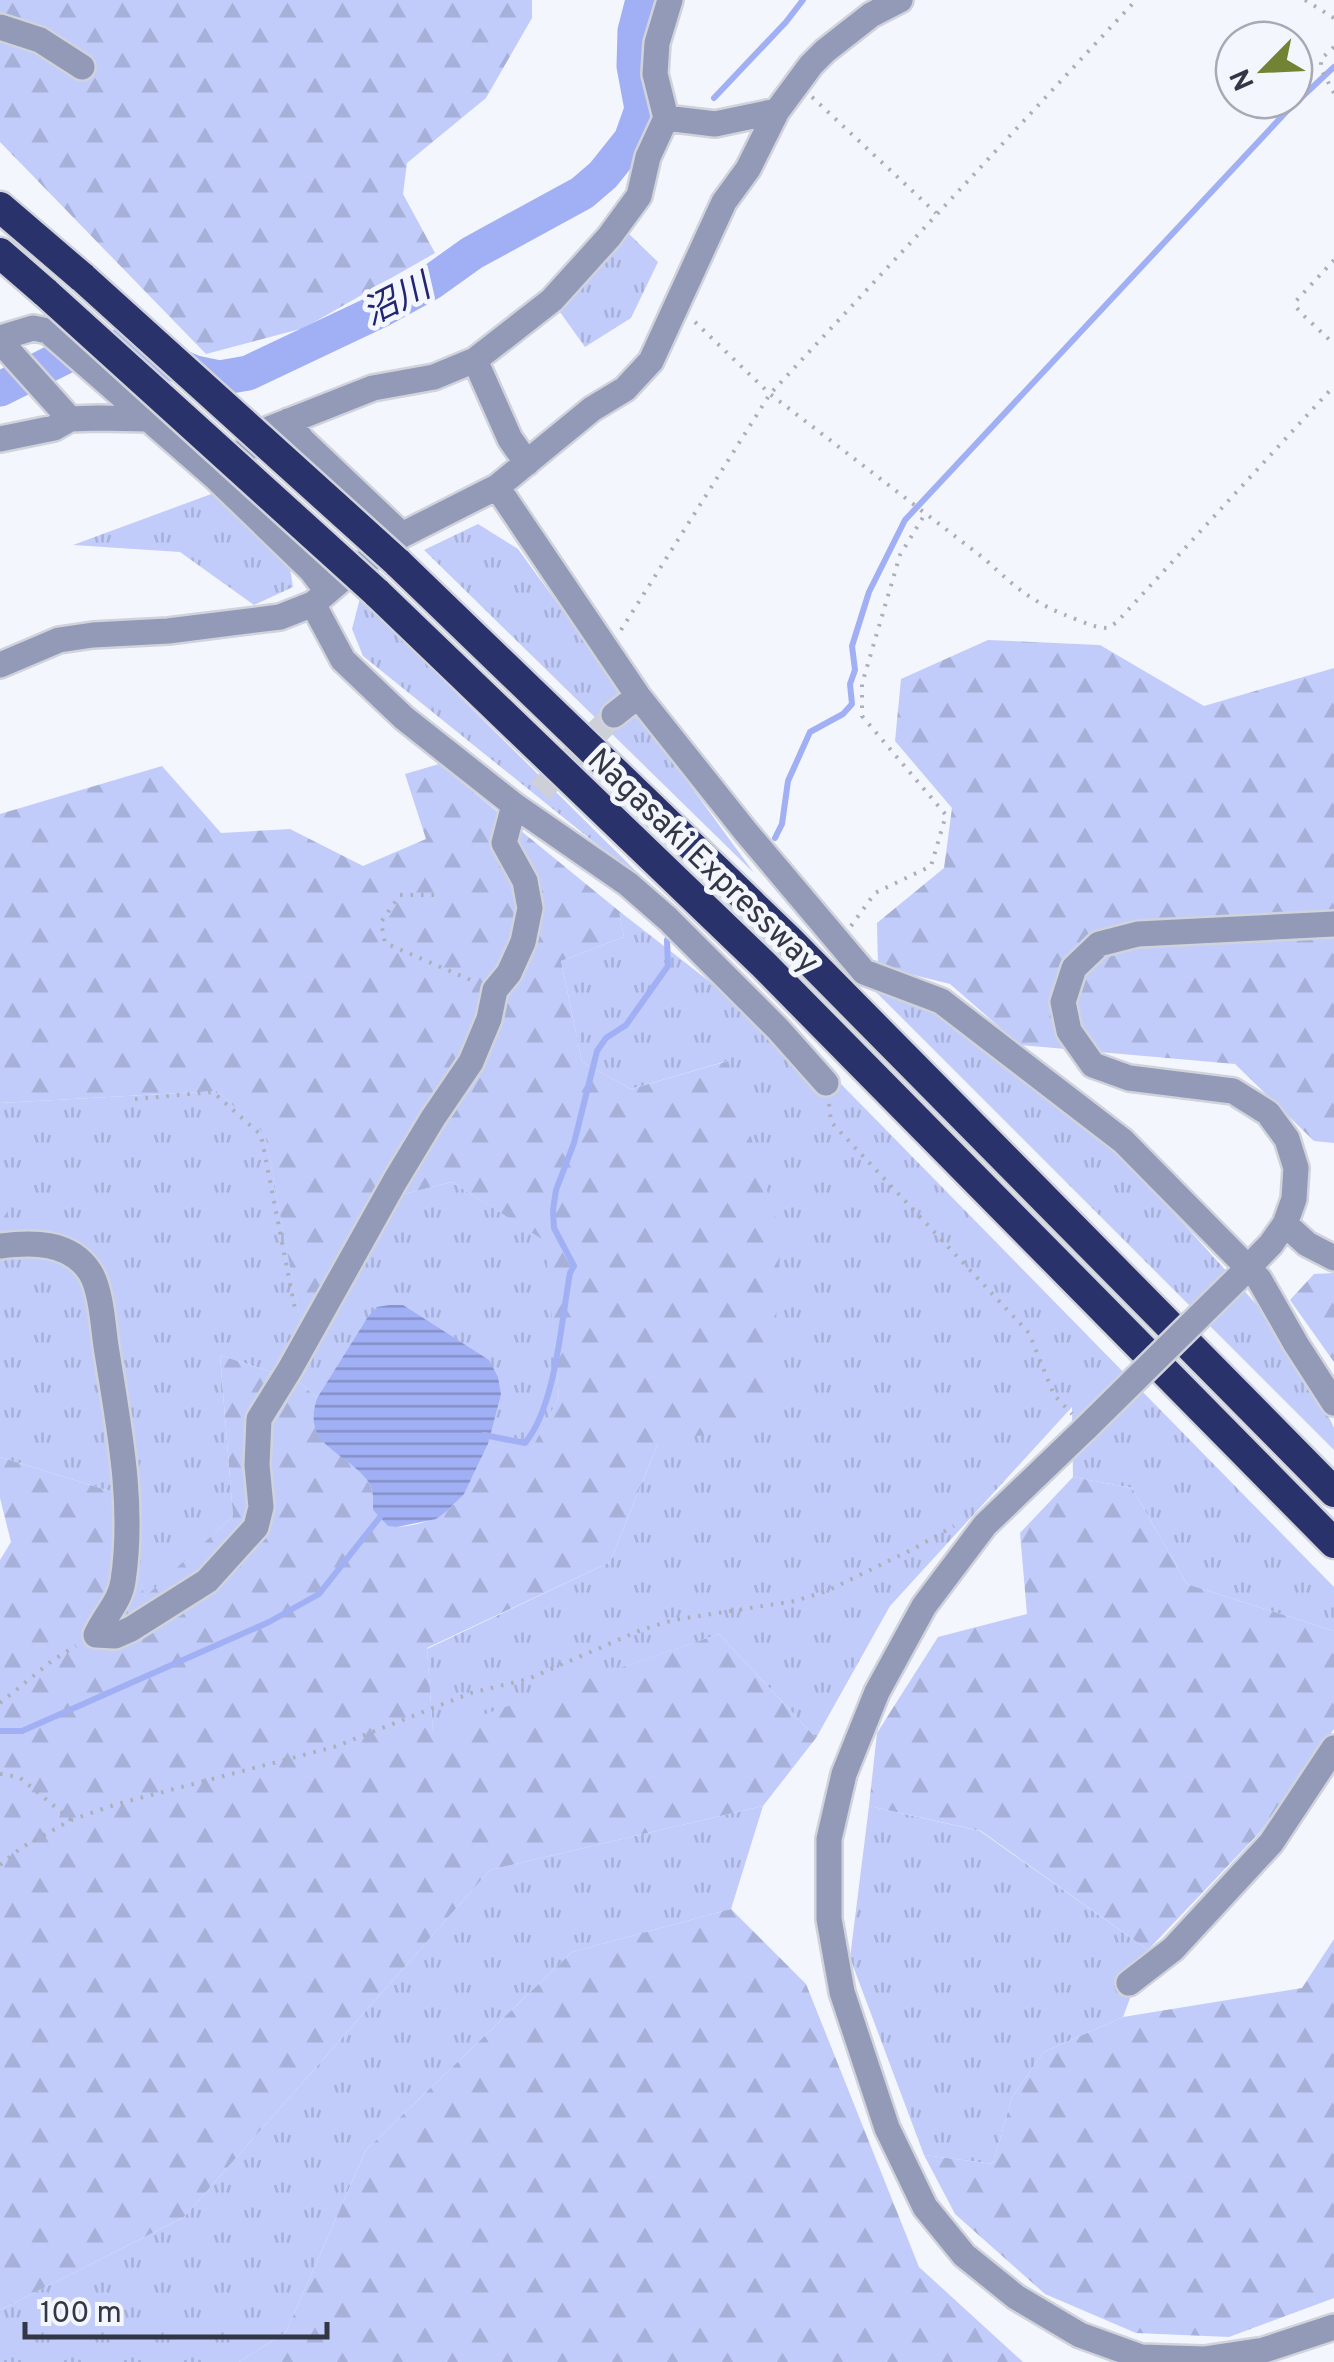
<svg xmlns="http://www.w3.org/2000/svg" width="1334" height="2362" font-family="Overpass,'Noto Sans JP',sans-serif">
<defs>
<pattern id="grass-tufts" width="24" height="20" patternUnits="userSpaceOnUse" patternTransform="scale(2.5)"><rect width="24" height="20" fill="#c1ccfa"/><path d="M3 7l-1-3M5 7V3M7 7l1-3M15 17l-1-3M17 17v-4M19 17l1-3" fill="none" stroke="#a6b0d8"/></pattern>
<pattern id="forest-firs" width="22" height="20" patternUnits="userSpaceOnUse" patternTransform="scale(2.5)"><rect width="22" height="20" fill="#c1ccfa"/><path d="M5 1l3.5 6h-7zM16 11l3.5 6h-7z" fill="#a6b0d8"/></pattern>
<pattern id="water-rules" width="6" height="5" patternUnits="userSpaceOnUse" patternTransform="scale(2.5)"><rect width="6" height="5" fill="#a1b0f4"/><path d="M0 2.5h6" fill="none" stroke="#8490c7"/></pattern>
</defs>
<rect width="100%" height="100%" fill="#f4f6fd"/>
<!-- grass -->
<path fill="url(#grass-tufts)" d="M 629,234 L 658,262 L 631,318 L 585,347 L 560,312 Z
M 214,493 L 289,562 L 293,587 L 254,605 L 180,552 L 73,545 Z
M 478,524 L 518,549 L 754,873 L 424,550 Z
M 360,598 L 662,897 L 363,656 L 352,629 Z
M 619,911 L 841,1084 L 1334,1587 L 1334,1631 L 1187,1584 L 1132,1488 L 1073,1477 L 1072,1407 L 890,1606 L 816,1738 L 719,1634 L 433,1733 L 427,1649 L 610,1562 L 658,1443 L 727,1061 L 631,1089 L 582,1062 L 561,961 L 624,937 Z
M 874,990 L 950,1017 L 1123,1157 L 1297,1349 L 1334,1428 L 1334,1450 Z
M 217,1091 L 265,1133 L 308,1360 L 396,1196 L 452,1182 L 546,1241 L 559,1397 L 530,1453 L 488,1444 L 489,1437 L 367,1318 L 317,1398 L 298,1381 L 220,1355 L 233,1516 L 145,1598 L 116,1493 L 0,1457 L 0,1103 Z
M 763,1806 L 731,1909 L 572,1952 L 366,2150 L 286,2332 L 239,2362 L 0,2362 L 0,2310 L 184,2217 L 490,1870 Z
M 869,1806 L 980,1831 L 1148,1950 L 1123,2017 L 1044,2052 L 1012,2097 L 993,2164 L 924,2155 L 850,1958 Z"/>
<!-- forest -->
<path fill="url(#forest-firs)" d="M 0,0 L 532,0 L 532,18 L 486,98 L 407,163 L 403,194 L 435,253 L 304,328 L 206,354 L 0,142 Z
M 988,640 L 1100,645 L 1204,706 L 1334,668 L 1334,1143 L 1314,1141 L 1235,1064 L 1020,1045 L 950,984 L 878,966 L 877,923 L 944,868 L 952,808 L 895,741 L 901,679 Z
M 439,764 L 619,911 L 624,937 L 561,961 L 582,1062 L 631,1089 L 728,1061 L 781,1237 L 770,1423 L 658,1443 L 610,1562 L 427,1648 L 433,1732 L 719,1634 L 816,1738 L 763,1806 L 490,1870 L 184,2217 L 0,2310 L 0,1560 L 11,1542 L 0,1498 L 0,1457 L 116,1493 L 145,1597 L 233,1516 L 220,1355 L 298,1381 L 317,1398 C 302,1445 344,1450 367,1480 C 374,1489 373,1500 373,1510 L 397,1527 C 457,1522 464,1493 488,1444 L 530,1452 L 559,1397 L 545,1241 L 452,1182 L 396,1196 L 308,1362 L 265,1134 L 217,1091 L 0,1103 L 0,814 L 162,766 L 221,833 L 290,829 L 363,866 L 426,839 L 405,774 Z
M 0,1146 L 12,1253 L 0,1256 Z
M 1334,1273 L 1334,1362 L 1290,1300 L 1314,1274 Z
M 1073,1477 L 1132,1488 L 1187,1584 L 1334,1631 L 1334,1729 L 1260,1832 L 1148,1950 L 981,1831 L 869,1806 L 877,1733 L 938,1637 L 1027,1614 L 1020,1533 Z
M 731,1909 L 806,1984 L 919,2267 L 1023,2362 L 239,2362 L 286,2332 L 366,2150 L 572,1952 Z
M 1334,1939 L 1334,2298 L 1229,2337 L 1136,2333 L 1045,2294 L 955,2214 L 924,2155 L 993,2164 L 1012,2097 L 1044,2052 L 1123,2017 L 1302,1988 Z"/>
<!-- water -->
<path fill="url(#water-rules)" d="M 389,1305 L 403,1305 L 489,1360 L 498,1377 L 501,1394 L 488,1444 L 464,1494 L 447,1511 L 436,1519 L 397,1527 L 388,1526 L 373,1510 C 373,1500 374,1489 367,1480 C 344,1450 301,1446 317,1398 L 367,1318 L 377,1307 Z"/>
<g fill="none" stroke-linecap="round" stroke-linejoin="round">
<!-- stream -->
<path stroke="#a1b0f4" stroke-width="6" d="M 714,98 L 786,22 L 803,0
M 775,838 L 782,824 L 788,781 L 810,732 L 843,714 L 852,704 L 850,684 L 855,670 L 852,646 L 869,592 L 905,520 L 1287,111 L 1334,67
M 484,1435 L 525,1443 C 556,1406 561,1322 570,1273 L 574,1266 L 554,1228 L 553,1210 L 556,1190 L 574,1143 L 597,1051 L 606,1038 L 626,1025 L 668,966 L 667,940
M 0,1731 L 22,1731 L 269,1622 L 319,1594 L 384,1512"/>
<!-- river -->
<path stroke="#a1b0f4" stroke-width="35" d="M 0,389 L 88,345 L 144,351 L 195,373 L 219,378 L 248,373 L 381,310 L 430,283 L 472,253 L 582,193 L 603,175 L 631,140 L 642,109 L 634,66 L 635,31 L 643,0"/>
<!-- minor-tunnel -->
<path stroke="#cdd0d8" stroke-width="25" stroke-dasharray="25 12" stroke-linecap="butt" d="M 540,791 L 614,715"/>
<defs>
<path id="minor" d="M 0,27 L 40,40 L 82,67
M 666,118 L 715,124 L 777,111
M 0,338 L 33,328 L 48,331 L 215,477 L 311,570 L 327,591
M 0,341 L 70,419
M 475,360 L 510,439 L 527,463
M 288,421 L 302,440 L 402,535
M 0,439 L 54,428 L 70,419 L 98,418 L 149,419
M 215,477 L 269,429 L 373,388 L 434,377 L 475,360 L 552,300 L 609,237 L 639,196 L 648,157 L 666,118 L 655,74 L 657,43 L 670,0
M 497,487 L 638,696 L 746,832 L 864,972 L 941,1001 L 1123,1141 L 1259,1279 L 1296,1344 L 1334,1403
M 313,604 L 343,660 L 404,718 L 514,805 L 628,884 L 668,919 L 778,1029 L 826,1083
M 0,665 L 59,640 L 93,635 L 168,631 L 280,617 L 313,604 L 340,581 L 402,535 L 497,487 L 592,409 L 625,389 L 651,361 L 724,202 L 748,169 L 777,111 L 811,65 L 825,51 L 871,15 L 900,0
M 614,715 L 638,696
M 1285,1224 L 1307,1244 L 1334,1258
M 0,1246 C 32,1242 70,1241 90,1272 C 101,1289 103,1325 106,1346 C 118,1423 135,1503 123,1581 C 120,1602 105,1615 96,1635 L 115,1636 L 131,1629 L 207,1581 L 256,1527 L 261,1507 L 257,1465 L 259,1419 L 290,1369 L 395,1181 L 433,1118 L 471,1062 L 489,1019 L 495,990 L 509,973 L 523,942 L 530,908 L 525,881 L 504,843 L 514,805
M 1238,1278 L 1271,1244 L 1285,1224 L 1294,1199 L 1296,1168 L 1287,1139 L 1268,1113 L 1233,1091 L 1129,1078 L 1093,1065 L 1069,1031 L 1063,1002 L 1074,968 L 1099,944 L 1138,934 L 1334,924
M 1086,1428 L 985,1525 L 924,1606 L 877,1692 L 844,1774 L 829,1839 L 829,1919 L 842,1992 L 887,2128 L 925,2207 L 964,2255 L 1016,2297 L 1080,2335 L 1141,2357 L 1204,2359 L 1264,2350 L 1334,2327
M 1129,1983 L 1173,1949 L 1271,1843 L 1334,1748"/>
<path id="highway" d="M 0,207 L 83,278
M 0,253 L 46,293
M 397,562 L 789,940 L 1334,1492
M 376,592 L 764,965 L 1334,1543"/>
</defs>
<!-- minor casing -->
<use href="#minor" stroke="#d1d3dc" stroke-width="30"/>
<!-- highway casing -->
<use href="#highway" stroke="#d1d3dc" stroke-width="35"/>
<!-- path -->
<path stroke="#acaeb8" stroke-width="4" stroke-dasharray="2.5 8" stroke-linecap="butt" d="M 1305,0 L 1334,18
M 1334,47 L 1321,59 L 1321,69 L 1334,93
M 812,97 L 936,213
M 1334,260 L 1296,301 L 1297,308 L 1302,314 L 1334,344
M 695,322 L 770,394 L 986,560 C 1019,591 1035,604 1078,620 C 1088,624 1097,628 1108,628 L 1117,622 L 1334,386
M 621,630 L 770,394 L 1136,0
M 434,895 L 400,895 L 381,922 L 385,943 L 473,981
M 851,926 L 875,893 L 931,866 L 946,815 L 862,716 L 862,684 L 900,555 L 925,514
M 135,1099 L 213,1092 L 261,1135 L 296,1314
M 829,1104 L 831,1122 L 1029,1333 L 1054,1395 L 1072,1414
M 0,1703 L 53,1660 L 76,1646
M 0,1774 L 19,1777 L 71,1820
M 0,1865 L 21,1848 L 71,1820 L 117,1804 L 334,1747 L 471,1693 L 528,1679 L 641,1630 L 673,1620 L 795,1601 L 827,1591 L 913,1549 L 954,1526"/>
<!-- minor -->
<use href="#minor" stroke="#929ab7" stroke-width="25"/>
<!-- highway -->
<use href="#highway" stroke="#2a326b" stroke-width="30"/>
<defs>
<path id="minor-bridge" d="M 1086,1428 L 1236,1280"/>
<path id="highway-bridge" d="M 83,278 L 397,562
M 46,293 L 376,592"/>
</defs>
<!-- minor-bridge casing -->
<use href="#minor-bridge" stroke="#d1d3dc" stroke-width="30" stroke-linecap="butt"/>
<!-- highway-bridge casing -->
<use href="#highway-bridge" stroke="#d1d3dc" stroke-width="35" stroke-linecap="butt"/>
<!-- minor-bridge -->
<use href="#minor-bridge" stroke="#929ab7" stroke-width="25"/>
<!-- highway-bridge -->
<use href="#highway-bridge" stroke="#2a326b" stroke-width="30"/>
</g>
<g text-anchor="middle" stroke-width="10" stroke-linejoin="round" paint-order="stroke">
<!-- street labels -->
<g font-size="32" fill="#333644" stroke="#f4f6fd">
<text transform="translate(704 860) rotate(44)" y="11">Nagasaki Expressway</text>
</g>
<!-- water labels -->
<g font-size="35" font-style="italic" fill="#222572" stroke="#f4f6fd">
<text transform="translate(396 299) rotate(-27)" y="12">沼川</text>
</g>
</g>
<!-- north arrow -->
<g transform="translate(1264 70) rotate(246)"><circle r="48" fill="#f4f6fd" stroke="#a7a9b3" stroke-width="2.5"/>
<path d="M0-8L18 38L0 25L-18 38Z" fill="#728333"/>
<text y="-15" font-size="28" font-weight="bold" text-anchor="middle" fill="#333644">N</text>
</g>
<!-- scale -->
<path d="M25 2322v15h302v-15" fill="none" stroke="#333644" stroke-width="5"/>
<text x="40" y="2322" font-size="30" fill="#333644" stroke="#f4f6fd" stroke-width="8" paint-order="stroke">100 m</text>
</svg>
